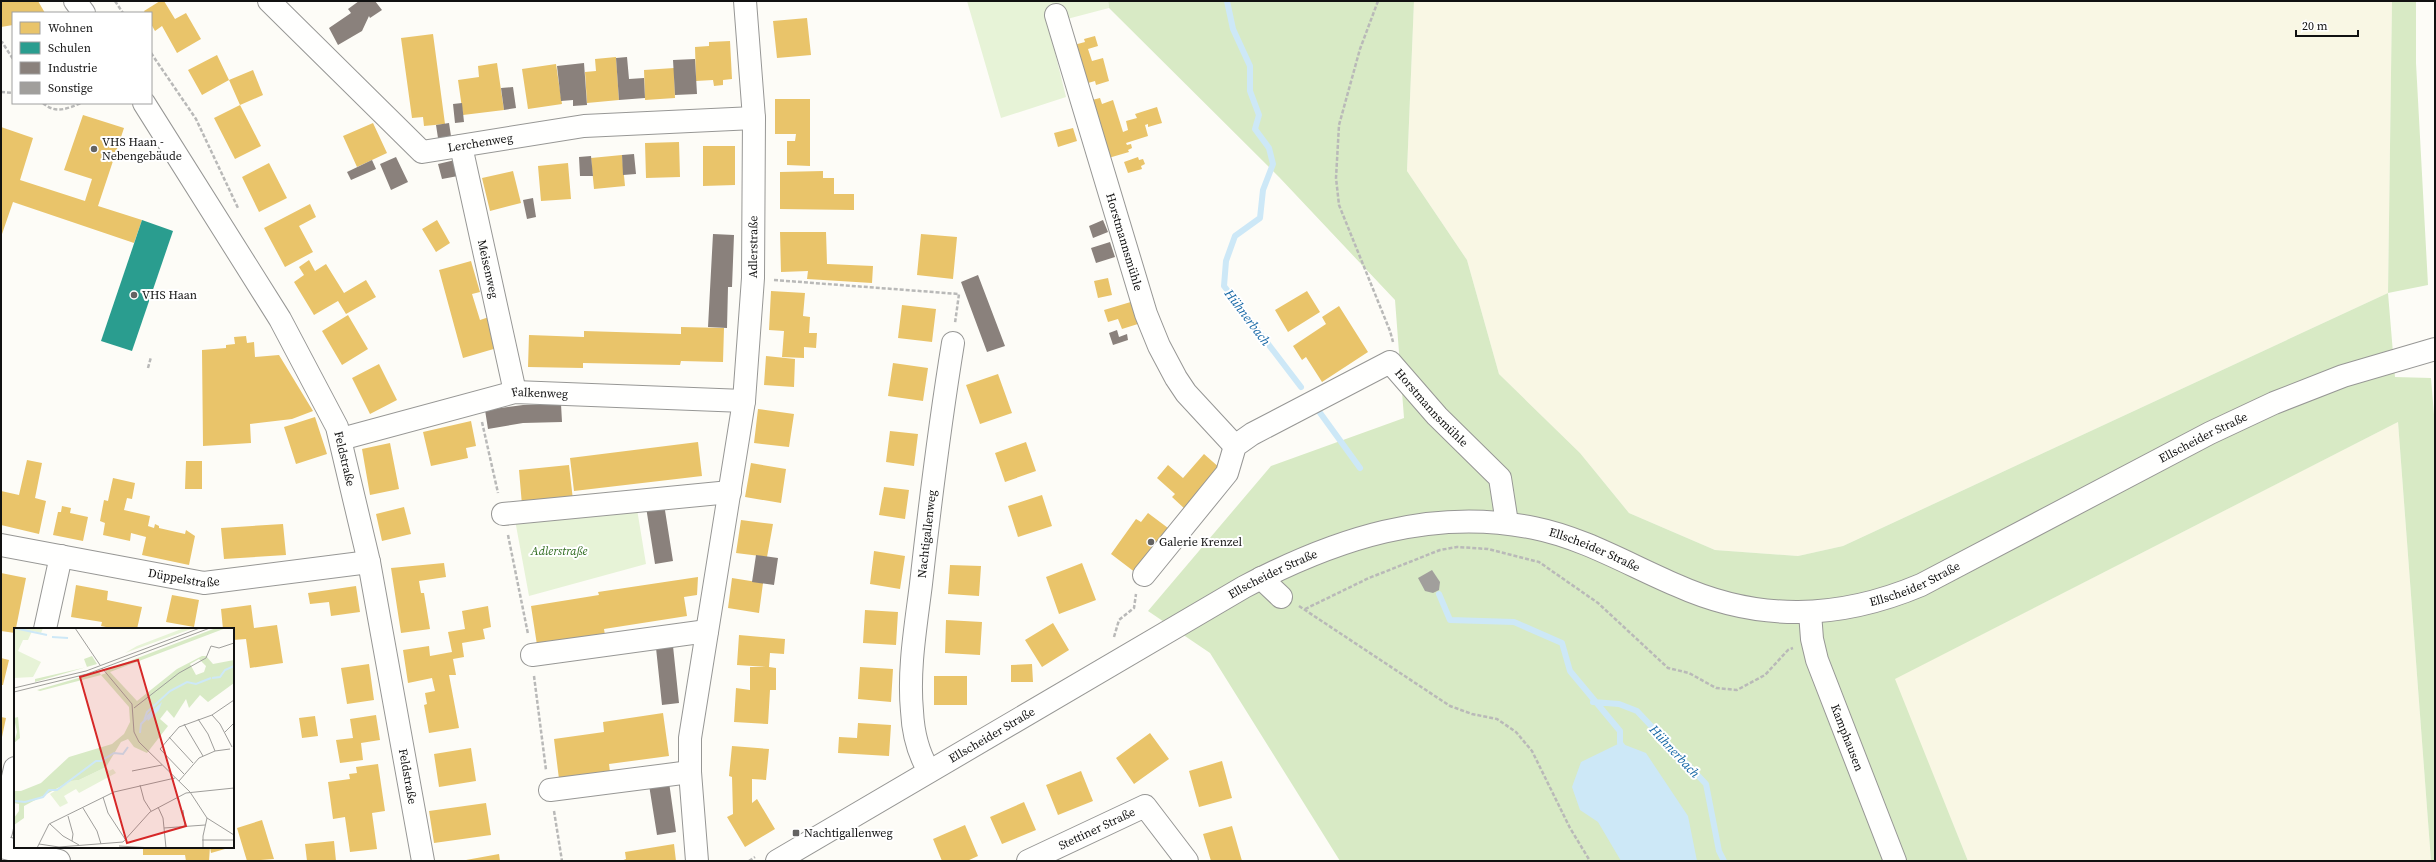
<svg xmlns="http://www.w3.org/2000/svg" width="2436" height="862" font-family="'Source Serif 4',serif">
<rect width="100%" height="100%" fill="#fdfcf7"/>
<!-- farmland -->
<path fill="#f9f7e4" d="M 1414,1 L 2392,1 L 2388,293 L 1843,546 L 1798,556 L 1715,550 L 1629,513 L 1580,453 L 1499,374 L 1467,260 L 1407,171 Z
M 2398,422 L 2431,861 L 1968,861 L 1894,679 Z"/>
<!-- green -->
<path fill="#e7f3d7" d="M 967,1 L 1108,1 L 1109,8 L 1048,24 L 1066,97 L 1001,118 Z
M 637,509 L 646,564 L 529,596 L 515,520 Z"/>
<!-- forest -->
<path fill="#d8eac5" d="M 1108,1 L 1414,1 L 1407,171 L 1467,260 L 1499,374 L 1580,453 L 1629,513 L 1715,550 L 1798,556 L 1843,546 L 2388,293 L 2392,1 L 2416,1 L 2416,63 L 2428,285 L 2388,293 L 2395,377 L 2431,378 L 2435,427 L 2435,861 L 2431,861 L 2398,422 L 1895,679 L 1968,861 L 1340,861 L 1210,653 L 1148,611 L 1271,466 L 1404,418 L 1395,300 L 1279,177 L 1109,8 Z"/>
<!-- water -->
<path fill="#cde8f7" d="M 1620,743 L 1646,753 L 1688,816 L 1697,861 L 1621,861 L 1598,822 L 1580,810 L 1572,787 L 1581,762 Z"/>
<!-- homes -->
<path fill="#e9c46a" d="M 1,1 L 38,1 L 45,13 L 13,13 L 13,25 L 1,27 Z
M 160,1 L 164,1 L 175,19 L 186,13 L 201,39 L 177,53 L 162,26 L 155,31 L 151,24 L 151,13 L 145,13 L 144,11 Z
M 807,18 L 811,55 L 777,58 L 773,21 Z
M 433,34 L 445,124 L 424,126 L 423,117 L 412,118 L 401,38 Z
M 1095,36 L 1098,46 L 1088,49 L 1092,61 L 1103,58 L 1109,81 L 1096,85 L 1095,81 L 1081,85 L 1070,46 L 1085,42 L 1084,39 Z
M 730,41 L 732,79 L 723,80 L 723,85 L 714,86 L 713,80 L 696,81 L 695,47 L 709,46 L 709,42 Z
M 217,55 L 229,80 L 202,95 L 188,70 Z
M 616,57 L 619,100 L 587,103 L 585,72 L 596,71 L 595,59 Z
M 497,63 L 504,110 L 463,115 L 458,80 L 479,77 L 478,66 Z
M 556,64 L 562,104 L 528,109 L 522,69 Z
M 674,68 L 675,98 L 645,100 L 644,70 Z
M 253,70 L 263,95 L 240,105 L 229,80 Z
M 1100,98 L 1102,104 L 1113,100 L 1123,132 L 1128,130 L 1126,121 L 1137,118 L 1135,114 L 1157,107 L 1162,123 L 1148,127 L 1148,124 L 1145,125 L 1148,136 L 1126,143 L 1127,145 L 1131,144 L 1132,148 L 1128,150 L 1129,152 L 1105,159 L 1088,101 Z
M 775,99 L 810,99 L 810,166 L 787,165 L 787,141 L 795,141 L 796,134 L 775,134 Z
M 240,105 L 261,146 L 235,159 L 214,118 Z
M 83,115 L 124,128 L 98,206 L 142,220 L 134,243 L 13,202 L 1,237 L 1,127 L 33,138 L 20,180 L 85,201 L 92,179 L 64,170 Z
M 373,123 L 387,153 L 357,167 L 343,136 Z
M 1073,128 L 1077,141 L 1058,147 L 1054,133 Z
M 679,142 L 680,177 L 646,178 L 645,143 Z
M 703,146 L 735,146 L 735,185 L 703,186 Z
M 622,155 L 625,186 L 594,189 L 591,158 Z
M 1138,157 L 1139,160 L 1143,159 L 1145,164 L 1141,166 L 1142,169 L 1128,173 L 1124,162 Z
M 269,163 L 287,198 L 259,212 L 242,177 Z
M 568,163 L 571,199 L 541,201 L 538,166 Z
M 513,171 L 521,203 L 490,211 L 482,178 Z
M 823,171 L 823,178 L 834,178 L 834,194 L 854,194 L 854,210 L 780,209 L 780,172 Z
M 310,204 L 316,217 L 299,226 L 313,252 L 285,267 L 264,228 Z
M 437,220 L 450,243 L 436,252 L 422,229 Z
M 780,232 L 826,232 L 827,264 L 873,266 L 872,283 L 807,279 L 808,271 L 781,272 Z
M 921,234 L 957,237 L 953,279 L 917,275 Z
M 309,260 L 315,271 L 326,264 L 344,293 L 366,280 L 376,297 L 346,314 L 338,301 L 314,315 L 294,282 L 304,275 L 299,267 Z
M 471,261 L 480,292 L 472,294 L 480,320 L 489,317 L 497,348 L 463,358 L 439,270 Z
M 1108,278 L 1112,295 L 1098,298 L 1094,281 Z
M 771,291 L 805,293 L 803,316 L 810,317 L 809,333 L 817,333 L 816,348 L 804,347 L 804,358 L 782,357 L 784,331 L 769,330 Z
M 1307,291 L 1320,312 L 1288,332 L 1275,310 Z
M 1134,301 L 1141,323 L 1122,329 L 1118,319 L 1108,322 L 1104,310 Z
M 902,305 L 936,309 L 932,342 L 898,338 Z
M 1339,306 L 1368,352 L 1322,382 L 1306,357 L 1302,360 L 1293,346 L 1326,324 L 1322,317 Z
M 348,315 L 368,349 L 342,365 L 322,331 Z
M 681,327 L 724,328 L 723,362 L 681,361 L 680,365 L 583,363 L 583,368 L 528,367 L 529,335 L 584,337 L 584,331 L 681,334 Z
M 246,336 L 247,343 L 254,342 L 255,357 L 279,355 L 313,411 L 292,419 L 250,424 L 251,443 L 203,446 L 202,350 L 226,348 L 226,345 L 235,344 L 234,337 Z
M 766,356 L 795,359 L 794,387 L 764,385 Z
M 893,363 L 928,368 L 923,401 L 888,396 Z
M 379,364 L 397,400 L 370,414 L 352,378 Z
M 998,374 L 1012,413 L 980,424 L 966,385 Z
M 758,409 L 794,414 L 789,447 L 754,443 Z
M 315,417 L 327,454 L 296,464 L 284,427 Z
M 471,421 L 476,446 L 466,448 L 468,458 L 431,466 L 423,432 Z
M 890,431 L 918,434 L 914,466 L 886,462 Z
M 698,442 L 702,476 L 574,491 L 570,458 Z
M 1026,442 L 1036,471 L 1005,482 L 995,453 Z
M 390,443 L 399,489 L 370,495 L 362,449 Z
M 1204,454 L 1221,469 L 1186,510 L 1172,497 L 1175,494 L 1157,478 L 1168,465 L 1183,478 Z
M 27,460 L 42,463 L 35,498 L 46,501 L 39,534 L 1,525 L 1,491 L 19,495 Z
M 186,461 L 202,461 L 202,489 L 185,489 Z
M 751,463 L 786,469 L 781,503 L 745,497 Z
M 569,465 L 573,500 L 522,505 L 519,470 Z
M 113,478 L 135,483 L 132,499 L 127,498 L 124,510 L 150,516 L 148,526 L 154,528 L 155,524 L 159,526 L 159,528 L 185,534 L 186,530 L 195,536 L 189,565 L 142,555 L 146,537 L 131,533 L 130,541 L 103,535 L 105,523 L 100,521 L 104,500 L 108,501 Z
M 884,487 L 909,490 L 905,519 L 879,515 Z
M 1042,495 L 1052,526 L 1018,537 L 1008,506 Z
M 62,506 L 71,508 L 70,513 L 88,517 L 83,541 L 53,535 L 58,512 L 61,512 Z
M 404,507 L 411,534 L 382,541 L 376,514 Z
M 1148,513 L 1172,531 L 1136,573 L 1111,554 L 1136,519 L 1141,522 Z
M 741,520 L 773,524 L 767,557 L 736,553 Z
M 283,524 L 286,555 L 224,559 L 221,528 Z
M 874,551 L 905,556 L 900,589 L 870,584 Z
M 444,563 L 446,577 L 419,581 L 421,593 L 424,593 L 430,629 L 401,633 L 391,568 Z
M 1082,563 L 1096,600 L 1059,614 L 1046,577 Z
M 950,565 L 981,566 L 979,596 L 948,594 Z
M 1,573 L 26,578 L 15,633 L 1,631 Z
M 698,577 L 697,595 L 684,597 L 687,616 L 604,629 L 605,635 L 537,645 L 531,606 L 599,595 L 598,592 Z
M 732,578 L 763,583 L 759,613 L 728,608 Z
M 76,585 L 108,591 L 107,600 L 142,607 L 137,629 L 116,629 L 101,626 L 102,622 L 71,617 Z
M 356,586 L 360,612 L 331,616 L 329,602 L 310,604 L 308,593 Z
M 172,595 L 199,600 L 194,627 L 166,622 Z
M 251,605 L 254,628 L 277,625 L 283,663 L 250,668 L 246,639 L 233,640 L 233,629 L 223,629 L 221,609 Z
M 488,606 L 491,627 L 483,629 L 485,639 L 462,643 L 464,657 L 453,659 L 456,675 L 449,675 L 459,728 L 429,733 L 424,705 L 427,704 L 425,693 L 435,691 L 432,678 L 408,683 L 403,650 L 429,646 L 430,656 L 452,652 L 448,632 L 465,629 L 462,611 Z
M 865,610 L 898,612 L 896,645 L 863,643 Z
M 946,620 L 982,622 L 980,655 L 945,653 Z
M 1053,623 L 1069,650 L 1042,667 L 1025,640 Z
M 739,635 L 785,639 L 784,654 L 770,653 L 769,667 L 776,668 L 776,690 L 770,690 L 768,724 L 734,722 L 736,688 L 750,690 L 750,667 L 766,667 L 737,665 Z
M 1,658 L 9,660 L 3,685 L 1,685 Z
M 369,664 L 374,700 L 347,704 L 341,668 Z
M 1032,664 L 1033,682 L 1011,682 L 1011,665 Z
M 860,667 L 893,669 L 891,702 L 858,699 Z
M 934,676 L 967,676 L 967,705 L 934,705 Z
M 663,713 L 669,756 L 609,764 L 610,772 L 559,779 L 554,739 L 604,732 L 603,722 Z
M 376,715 L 380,740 L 361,743 L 363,760 L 340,763 L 336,740 L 353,738 L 350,719 Z
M 315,716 L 318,736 L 302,738 L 299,718 Z
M 1,717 L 6,718 L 2,737 L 1,737 Z
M 858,723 L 891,725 L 889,756 L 838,753 L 839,737 L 857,738 Z
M 1150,733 L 1169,759 L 1134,784 L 1116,758 Z
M 732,746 L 769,749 L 766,780 L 752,779 L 752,803 L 757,799 L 775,829 L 745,847 L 727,817 L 733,814 L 732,777 L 729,776 Z
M 471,748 L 476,781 L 439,787 L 434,754 Z
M 1222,761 L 1232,798 L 1199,807 L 1189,771 Z
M 378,764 L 385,811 L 372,813 L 377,849 L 350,852 L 345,817 L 333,819 L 328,782 L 350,779 L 349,774 L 357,773 L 356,767 Z
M 1081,771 L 1093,801 L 1058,815 L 1046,785 Z
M 1024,802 L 1036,830 L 1002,844 L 990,817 Z
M 486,803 L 491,835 L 434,843 L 429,811 Z
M 262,820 L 274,859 L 247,861 L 237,828 Z
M 965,825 L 978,856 L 967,861 L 942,861 L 933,839 Z
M 1232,826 L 1242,861 L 1211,861 L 1203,834 Z
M 334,841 L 336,861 L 307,861 L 305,844 Z
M 674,844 L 676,861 L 621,861 L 626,859 L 625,852 Z
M 143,847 L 210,847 L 209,861 L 186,861 L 185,855 L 143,855 Z
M 210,847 L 224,847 L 225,849 L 211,853 Z
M 499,854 L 500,861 L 466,861 L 466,860 Z"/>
<!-- schools -->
<path fill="#2a9d8f" d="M 142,220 L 173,231 L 132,351 L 101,341 Z"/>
<!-- industry -->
<path fill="#8a817c" d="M 359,1 L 375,1 L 382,10 L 370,18 L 369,16 L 362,31 L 338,45 L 329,28 L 351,13 L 348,9 Z
M 627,57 L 629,79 L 644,78 L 645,98 L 619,100 L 616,58 Z
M 695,59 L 697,94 L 675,95 L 673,60 Z
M 584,63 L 587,105 L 573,106 L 573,100 L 561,101 L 557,66 Z
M 513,87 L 516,108 L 504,110 L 501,88 Z
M 462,103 L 464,122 L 455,123 L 453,104 Z
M 449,123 L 451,136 L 438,138 L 436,125 Z
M 634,154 L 636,174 L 623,175 L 622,155 Z
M 591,156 L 593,176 L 580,176 L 579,157 Z
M 396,157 L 408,182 L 391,190 L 380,164 Z
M 372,160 L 376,169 L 351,180 L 347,172 Z
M 455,160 L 458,176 L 442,179 L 438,164 Z
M 533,198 L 536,217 L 527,219 L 523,200 Z
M 1103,220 L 1108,232 L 1093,238 L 1089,226 Z
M 713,234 L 734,235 L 732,287 L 728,287 L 727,328 L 708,327 Z
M 1110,242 L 1115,257 L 1096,263 L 1091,248 Z
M 978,275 L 1005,346 L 987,352 L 961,282 Z
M 1117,330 L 1119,337 L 1127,334 L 1128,340 L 1113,345 L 1109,333 Z
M 561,404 L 562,422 L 523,423 L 488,429 L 485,410 L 523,405 Z
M 664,504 L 673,561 L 655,564 L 646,507 Z
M 756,555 L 778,558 L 774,585 L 752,582 Z
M 673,646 L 679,703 L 662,705 L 656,648 Z
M 669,782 L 676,832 L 657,835 L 649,785 Z"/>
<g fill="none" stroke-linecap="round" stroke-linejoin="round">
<!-- stream -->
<path stroke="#cde8f7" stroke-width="6" d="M 1227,1 L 1233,29 L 1250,66 L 1250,91 L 1259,115 L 1255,129 L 1269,148 L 1273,164 L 1263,190 L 1260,218 L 1235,236 L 1226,261 L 1224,286 L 1301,387
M 1318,410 L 1360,468
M 1439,594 L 1450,620 L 1514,622 L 1562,643 L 1570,671 L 1620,731 L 1620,743 L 1624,749
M 1593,702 L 1619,704 L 1637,711 L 1706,784 L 1719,851 L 1724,861"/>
</g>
<!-- building -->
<path fill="#a19f9c" d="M 1432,570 L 1440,582 L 1439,590 L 1433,593 L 1425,591 L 1418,578 Z"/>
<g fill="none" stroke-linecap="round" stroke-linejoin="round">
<defs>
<g id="minor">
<path d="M 75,1 L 84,13"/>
<path id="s1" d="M 269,1 L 422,152 L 584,126 L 754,118"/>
<path id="s2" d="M 1056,15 L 1146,314 L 1159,346 L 1176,378 L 1186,393 L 1235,446"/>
<path id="s3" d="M 144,103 L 280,319 L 337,427 L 369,562 L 423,861"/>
<path id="s4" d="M 461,146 L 515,392"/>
<path id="s5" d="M 341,439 L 515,392 L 744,401"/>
<path d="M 503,514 L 730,492"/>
<path id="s6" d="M 1,545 L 204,583 L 369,562"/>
<path id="s7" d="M 1144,575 L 1227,473 L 1235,446 L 1252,434 L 1390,362 L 1437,416 L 1500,478 L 1507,523"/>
<path d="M 1261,578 L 1281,597"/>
<path id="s8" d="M 1810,613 L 1812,639 L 1817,660 L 1895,861"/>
<path d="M 45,629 L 61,556"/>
<path d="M 532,655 L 707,631"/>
<path id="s9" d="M 929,771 C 918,753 913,732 912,711 C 908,669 916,625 921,584 C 930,503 940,423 953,343"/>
<path d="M 550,790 L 690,772"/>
<path d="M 1,832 L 15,768"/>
<path d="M 1,847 L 59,861"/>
<path id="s10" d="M 697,861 L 690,772 L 690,738 L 744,401 L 753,278 L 754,118 L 745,1"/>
<path id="s11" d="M 777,861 L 1244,587 C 1335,539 1431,507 1534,528 C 1584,538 1629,565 1676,585 C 1758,622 1838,620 1921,585 L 2210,433 L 2274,403 L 2343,376 L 2435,349"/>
<path id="s12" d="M 1028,861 L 1145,806 L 1187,861"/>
</g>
</defs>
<!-- minor casing -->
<use href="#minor" stroke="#979795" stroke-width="24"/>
<!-- path -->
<path stroke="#b9b9b8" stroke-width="2.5" stroke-dasharray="4 2" stroke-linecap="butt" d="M 115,1 L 123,13
M 1378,1 L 1360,49 L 1339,125 L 1336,178 L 1339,205 L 1390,331 L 1393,342
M 1,44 L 2,42 L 13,59
M 151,53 L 196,119 L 238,208
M 1,92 L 13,93
M 43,103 C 55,114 67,109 81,103
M 774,280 L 959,294 L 955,323
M 148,368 L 151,357
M 482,422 L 498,493
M 508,535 L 528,634
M 1299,606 L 1450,706 L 1472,714 L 1497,719 L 1516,732 L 1532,751 L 1570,828 L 1590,861
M 1305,609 L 1369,578 L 1440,550 L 1457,547 L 1488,549 L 1539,562 L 1598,603 L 1668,668 L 1689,673 L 1716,688 L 1737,690 L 1765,675 L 1788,650 L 1793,648
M 1114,637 L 1119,620 L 1134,608 L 1136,594
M 534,676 L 546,770
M 554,811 L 562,861
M 749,861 L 755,857"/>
<!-- minor -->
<use href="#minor" stroke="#fffffe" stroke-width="22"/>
</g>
<!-- markers -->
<g fill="#646362" stroke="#fff" stroke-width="1.5">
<circle cx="94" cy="149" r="4"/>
<circle cx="134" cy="295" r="4"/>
<circle cx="1151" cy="542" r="4"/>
<rect x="792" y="829" width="8" height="8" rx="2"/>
</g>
<g text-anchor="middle" stroke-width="4" stroke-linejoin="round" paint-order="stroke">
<!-- poi labels -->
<g font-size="12" fill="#111" stroke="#fff" text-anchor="start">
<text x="102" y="146">VHS Haan -<tspan x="102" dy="14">Nebengebäude</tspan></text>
<text x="142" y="299">VHS Haan</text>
<text x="1159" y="546">Galerie Krenzel</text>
<text x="804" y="837">Nachtigallenweg</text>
</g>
<!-- street labels -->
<g font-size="12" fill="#111" stroke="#fff">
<text dy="4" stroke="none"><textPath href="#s1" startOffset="274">Lerchenweg</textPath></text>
<text dy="4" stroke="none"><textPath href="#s2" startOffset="237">Horstmannsmühle</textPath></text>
<text dy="4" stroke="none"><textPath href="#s10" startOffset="619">Adlerstraße</textPath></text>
<text dy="4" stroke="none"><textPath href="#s4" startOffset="126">Meisenweg</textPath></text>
<text dy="4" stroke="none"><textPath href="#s5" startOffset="205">Falkenweg</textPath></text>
<text dy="4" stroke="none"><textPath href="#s7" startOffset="398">Horstmannsmühle</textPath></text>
<text dy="4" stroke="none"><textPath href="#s11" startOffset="1568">Ellscheider Straße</textPath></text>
<text dy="4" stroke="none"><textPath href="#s3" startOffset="410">Feldstraße</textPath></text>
<text dy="4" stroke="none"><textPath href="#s9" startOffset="241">Nachtigallenweg</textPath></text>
<text dy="4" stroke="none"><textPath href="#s11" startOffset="908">Ellscheider Straße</textPath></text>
<text dy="4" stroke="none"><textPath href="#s11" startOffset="573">Ellscheider Straße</textPath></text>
<text dy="4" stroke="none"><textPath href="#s6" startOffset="186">Düppelstraße</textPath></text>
<text dy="4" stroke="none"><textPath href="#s11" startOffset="1244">Ellscheider Straße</textPath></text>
<text dy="4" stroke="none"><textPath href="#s11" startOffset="249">Ellscheider Straße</textPath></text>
<text dy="4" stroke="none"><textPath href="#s8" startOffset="131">Kamphausen</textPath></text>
<text dy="4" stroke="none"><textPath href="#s3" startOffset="734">Feldstraße</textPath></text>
<text dy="4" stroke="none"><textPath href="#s12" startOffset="76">Stettiner Straße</textPath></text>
</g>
<!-- park labels -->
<g font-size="12" font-style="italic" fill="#2f6b1f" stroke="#fff">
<text x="559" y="555">Adlerstraße</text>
</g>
<!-- water labels -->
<g font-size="13" font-style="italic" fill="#1768a6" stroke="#fff">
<text transform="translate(1248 317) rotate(53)" y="5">Hühnerbach</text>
<text transform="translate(1675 751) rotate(47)" y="5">Hühnerbach</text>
</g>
</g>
<!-- overview -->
<g transform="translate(14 628)">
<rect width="220" height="220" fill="#fdfcf7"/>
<path d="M 0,0 L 29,0 L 27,5 L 18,3 L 14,12 L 9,12 L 4,23 L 27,34 L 19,49 L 0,50 ZM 170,0 L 180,0 L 111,25 L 123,18 ZM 92,139 L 95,143 L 99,141 L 102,145 L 65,165 L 62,161 L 50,168 L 54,175 L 46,179 L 36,166 L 57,153 L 65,152 Z" fill="#e7f3d7"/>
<path d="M 202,0 L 212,0 L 96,44 L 123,73 L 163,41 L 188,28 L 192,28 L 199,36 L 220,32 L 220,55 L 194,74 L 186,67 L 175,80 L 172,71 L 160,90 L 153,82 L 146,91 L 154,98 L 133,125 L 120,119 L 114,111 L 107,114 L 92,139 L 65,152 L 57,153 L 10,178 L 10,190 L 0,197 L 0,190 L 5,183 L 5,176 L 0,175 L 0,163 L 7,163 L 27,155 L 55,129 L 98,116 L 110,106 L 116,94 L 115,79 L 87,47 L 26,63 L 23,62 L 85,44 L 87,47 L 92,45 L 92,42 ZM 185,31 L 192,38 L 190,44 L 182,47 L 176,36 ZM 78,28 L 83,36 L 21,54 L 21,51 L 73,39 L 70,31 ZM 4,89 L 6,110 L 0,115 L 3,104 L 0,90 Z" fill="#d8eac5" fill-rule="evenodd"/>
<path d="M 148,74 L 145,82 L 134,93 L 132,88 Z" fill="#cde8f7"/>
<path fill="none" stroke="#cde8f7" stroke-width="2" d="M 0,0 L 33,7M 38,9 L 54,10M 198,50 L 206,49 L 211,42 L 220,38M 130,93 L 133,84 L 156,63 L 173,54 L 182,56 L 197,50M 126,105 L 127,96 L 133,90M 0,173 L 11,174 L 29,169 L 35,162 L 43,162 L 82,133 L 87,133 L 100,125 L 109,126 L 114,119"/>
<path fill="none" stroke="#9f9e9b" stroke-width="1" d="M 61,0 L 86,37M 88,40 L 118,76 L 120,104 L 125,114 L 176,164 L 193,190 L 220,207M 0,60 L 72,43 L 186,0M 0,64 L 73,46 L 196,0M 120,80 L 165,45 L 192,30 L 197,18 L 205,20 L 220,15M 198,87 L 206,96 L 218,119M 184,91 L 194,106 L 201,123M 170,96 L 189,128M 211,104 L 220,95M 155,109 L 179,135M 118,143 L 148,137M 170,146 L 146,121 L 165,99 L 198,87 L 220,72M 165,153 L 185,130 L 201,123 L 216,121M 126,157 L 130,172 L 137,183M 89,169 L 94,185 L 111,211M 144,179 L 149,190 L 152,220M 69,180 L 83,203 L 87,216M 169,182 L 171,199M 54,188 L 59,206 L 58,213M 36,196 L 49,208 L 65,217M 150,200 L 191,197M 188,212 L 220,212M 109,214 L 136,184 L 172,165 L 220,160M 25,216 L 45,219 L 109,214M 105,218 L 139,220M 23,220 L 35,196 L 100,164 L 161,150M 189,220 L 189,208 L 193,190"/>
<path fill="#d62828" fill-opacity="0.15" stroke="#d62828" stroke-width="2" d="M 124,32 L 172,198 L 113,215 L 66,49 Z"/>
<rect width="220" height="220" fill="none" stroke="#111" stroke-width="2"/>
</g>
<!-- border -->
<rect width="2436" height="862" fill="none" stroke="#111111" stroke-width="4"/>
<!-- legend -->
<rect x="12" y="12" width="140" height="92" fill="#ffffff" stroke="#a0a0a0"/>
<rect x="20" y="22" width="20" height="12" fill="#e9c46a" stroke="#a0a0a0"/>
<text x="48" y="32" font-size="12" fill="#111111">Wohnen</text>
<rect x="20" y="42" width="20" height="12" fill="#2a9d8f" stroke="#a0a0a0"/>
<text x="48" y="52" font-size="12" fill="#111111">Schulen</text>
<rect x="20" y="62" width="20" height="12" fill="#8a817c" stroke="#a0a0a0"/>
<text x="48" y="72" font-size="12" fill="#111111">Industrie</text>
<rect x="20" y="82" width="20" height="12" fill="#a19f9c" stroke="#a0a0a0"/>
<text x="48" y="92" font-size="12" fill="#111111">Sonstige</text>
<!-- scale -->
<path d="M2296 30v6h62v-6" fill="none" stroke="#111111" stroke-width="2"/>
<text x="2302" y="30" font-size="12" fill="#111111" stroke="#ffffff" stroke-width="3" paint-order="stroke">20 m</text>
</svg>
